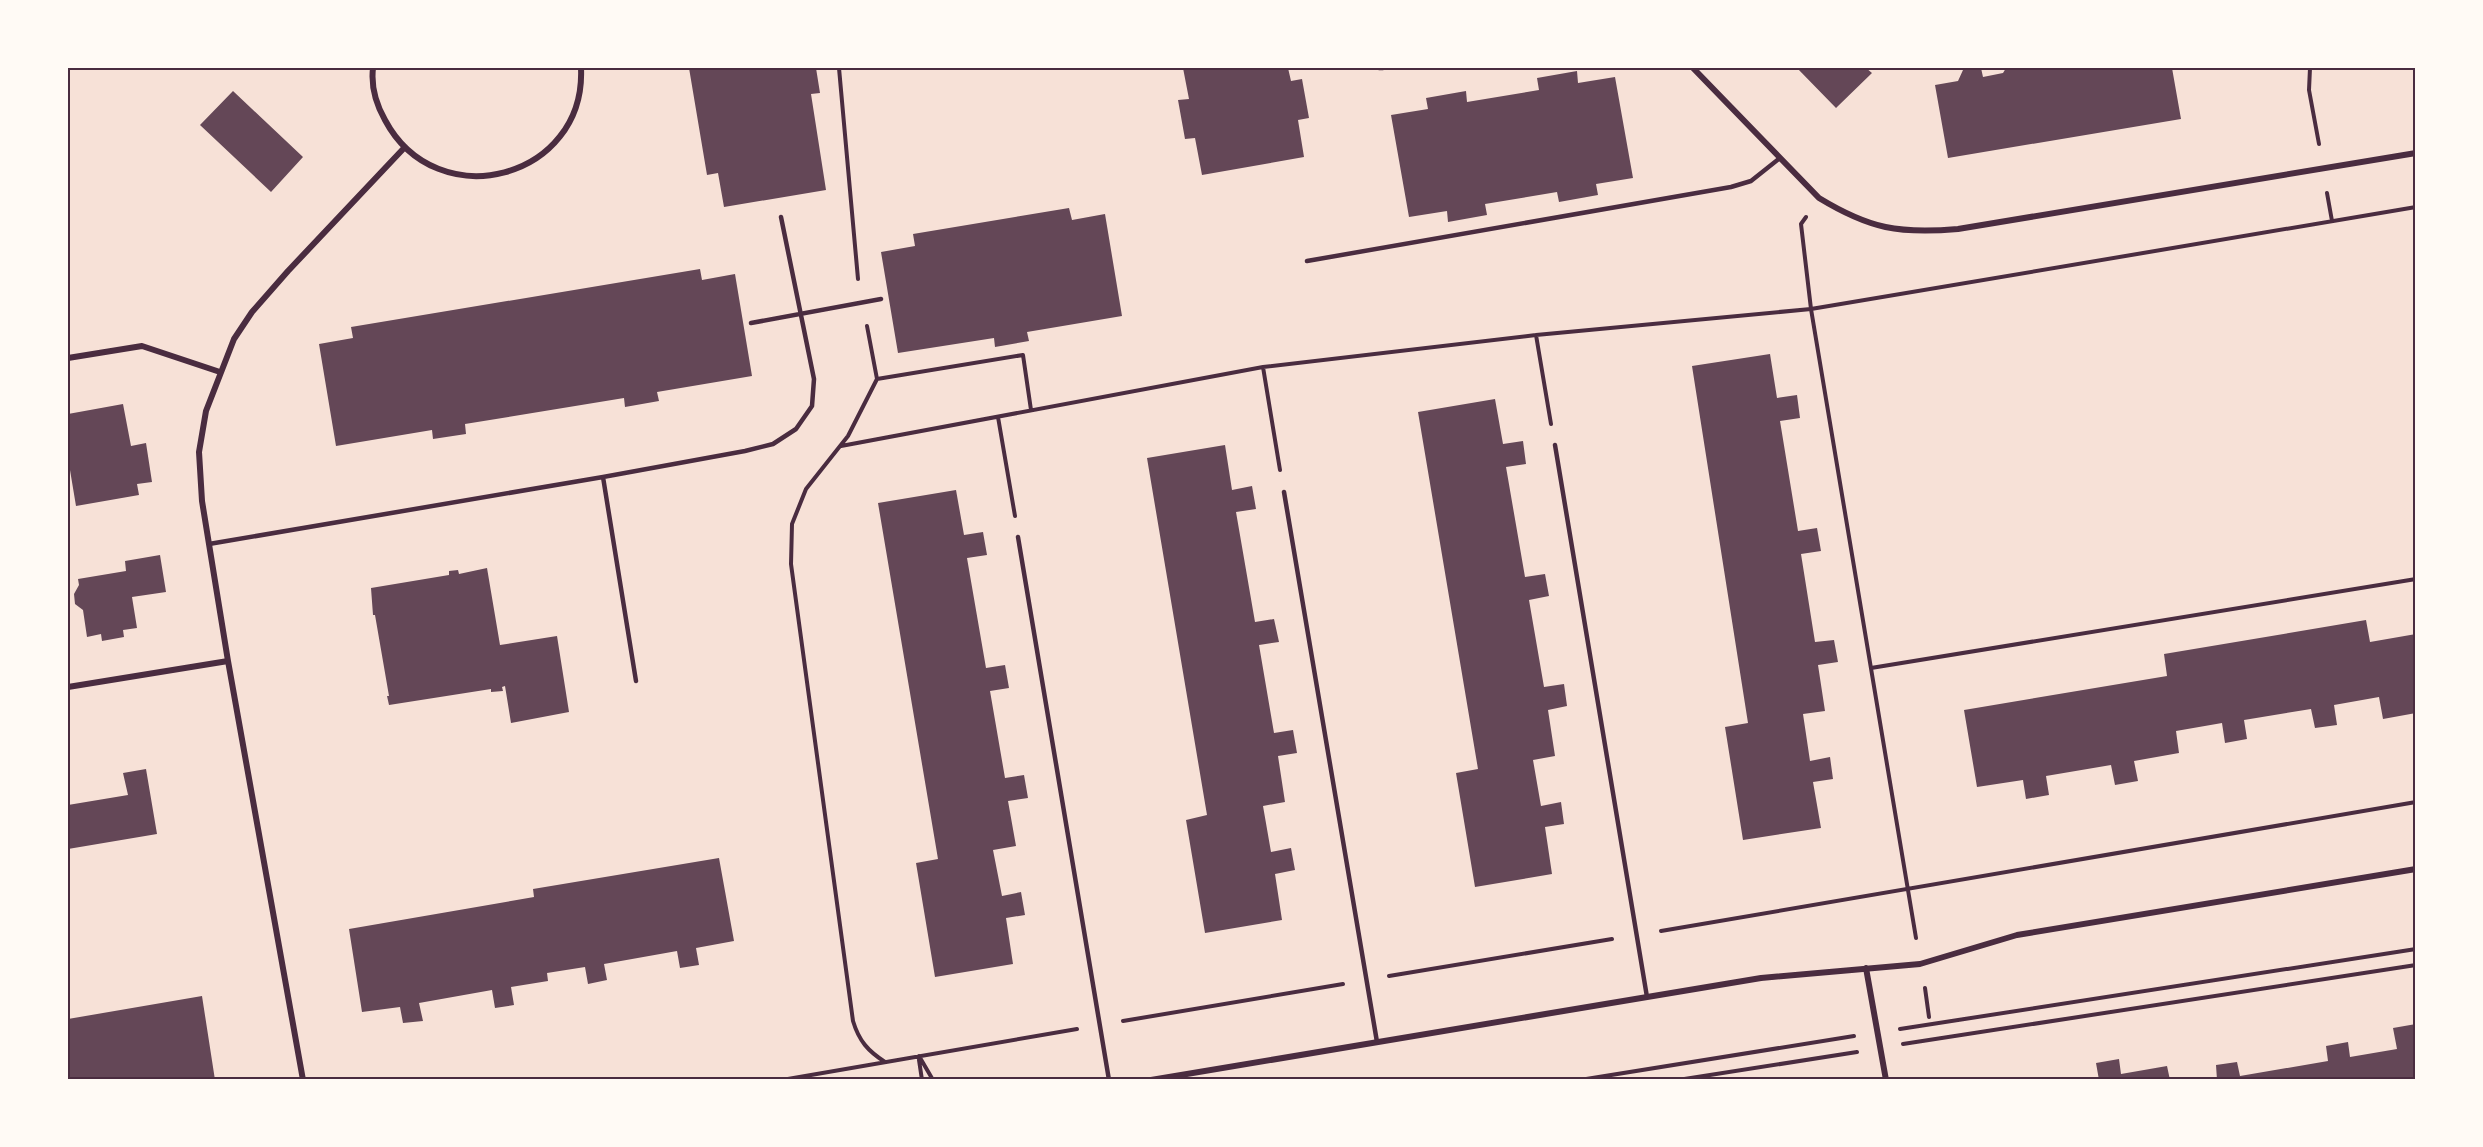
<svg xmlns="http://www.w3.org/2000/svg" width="2483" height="1147" font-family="Poppins,sans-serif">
<rect width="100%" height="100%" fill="#f7e1d7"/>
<!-- building -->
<path fill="#644757" d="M 689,68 L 816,68 L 820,93 L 811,94 L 826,190 L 724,207 L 718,173 L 707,175 Z
M 1183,68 L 1288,68 L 1291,81 L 1302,79 L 1309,118 L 1298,120 L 1304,157 L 1202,175 L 1195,138 L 1185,139 L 1178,100 L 1189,99 Z
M 1797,68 L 1866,68 L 1872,73 L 1836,108 Z
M 1981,68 L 1983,77 L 2003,73 L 2006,68 L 2172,68 L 2181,119 L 1948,158 L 1935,85 L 1958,81 L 1963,70 Z
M 1577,71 L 1578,83 L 1615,77 L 1633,178 L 1596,184 L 1598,195 L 1559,202 L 1557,192 L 1485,204 L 1487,215 L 1448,222 L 1447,211 L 1409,217 L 1391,115 L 1428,109 L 1426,98 L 1466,91 L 1467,102 L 1539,90 L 1537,78 Z
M 233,91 L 303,157 L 271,192 L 200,125 Z
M 1069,208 L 1072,220 L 1105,214 L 1122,316 L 1027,332 L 1029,341 L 995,347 L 994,338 L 898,353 L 881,252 L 915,246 L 913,234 Z
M 700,269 L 702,280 L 735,274 L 752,376 L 657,392 L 659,401 L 625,407 L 624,398 L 465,424 L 466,434 L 433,439 L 432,430 L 336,446 L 319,344 L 353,338 L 351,327 Z
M 1770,354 L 1777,398 L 1797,395 L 1800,418 L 1780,421 L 1798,531 L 1817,528 L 1821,551 L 1801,554 L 1815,642 L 1834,640 L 1838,662 L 1818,665 L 1825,711 L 1803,714 L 1810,761 L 1830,757 L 1833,779 L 1813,782 L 1821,828 L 1743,840 L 1725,727 L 1748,723 L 1692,366 Z
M 1495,399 L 1503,444 L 1523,441 L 1526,464 L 1506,467 L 1525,577 L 1545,574 L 1549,596 L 1529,600 L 1544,687 L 1564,684 L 1567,706 L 1548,710 L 1555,756 L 1533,760 L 1541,806 L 1561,802 L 1564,824 L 1545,827 L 1552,874 L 1475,887 L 1456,773 L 1478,769 L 1418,412 Z
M 123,404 L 131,446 L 146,443 L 152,482 L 137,484 L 139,495 L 76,506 L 68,458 L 68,414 Z
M 1225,445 L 1232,490 L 1252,486 L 1256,509 L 1236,512 L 1255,622 L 1274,619 L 1279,642 L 1259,645 L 1274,733 L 1293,730 L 1297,753 L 1278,756 L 1285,802 L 1263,806 L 1271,852 L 1291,848 L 1295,870 L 1275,874 L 1282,920 L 1205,933 L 1186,820 L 1207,815 L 1147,458 Z
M 956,490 L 964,535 L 983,532 L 987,555 L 967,558 L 986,668 L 1005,665 L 1009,688 L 990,691 L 1005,778 L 1024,775 L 1028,798 L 1008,801 L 1016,846 L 993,850 L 1002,896 L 1021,892 L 1025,915 L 1006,918 L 1013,964 L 935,977 L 916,863 L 938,859 L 878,503 Z
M 160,555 L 166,592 L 132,597 L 137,628 L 123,630 L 124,637 L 102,641 L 101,634 L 87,637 L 83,610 L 75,604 L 74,594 L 79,585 L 78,579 L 126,571 L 125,561 Z
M 487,568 L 500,645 L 557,636 L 569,712 L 511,723 L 505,686 L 502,687 L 503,691 L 491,692 L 491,689 L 389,705 L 387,696 L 389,696 L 384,667 L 375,615 L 373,615 L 371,588 L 449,575 L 449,571 L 458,570 L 459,574 Z
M 2366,620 L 2370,642 L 2416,634 L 2416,713 L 2383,719 L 2379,697 L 2334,705 L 2337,725 L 2315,728 L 2311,709 L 2244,720 L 2247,739 L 2225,743 L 2222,723 L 2176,731 L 2179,753 L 2134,761 L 2138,781 L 2115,785 L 2111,765 L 2046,776 L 2049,795 L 2026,799 L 2023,780 L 1977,787 L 1964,710 L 2167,676 L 2164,654 Z
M 146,769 L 157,834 L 68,849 L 68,805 L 128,795 L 123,773 Z
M 719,858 L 734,941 L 696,948 L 699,965 L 680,968 L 677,951 L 604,964 L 607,980 L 588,984 L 585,967 L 547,973 L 548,981 L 511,987 L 514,1005 L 495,1008 L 492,990 L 419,1003 L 423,1021 L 403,1023 L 400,1007 L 362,1012 L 349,929 L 534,897 L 533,889 Z
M 202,996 L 215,1080 L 68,1080 L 68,1019 Z
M 2416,1024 L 2416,1080 L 2217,1080 L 2216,1065 L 2237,1062 L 2240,1076 L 2328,1061 L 2326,1046 L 2348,1042 L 2350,1057 L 2397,1049 L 2393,1028 Z
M 2119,1059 L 2121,1074 L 2167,1066 L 2170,1080 L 2099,1080 L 2096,1063 Z"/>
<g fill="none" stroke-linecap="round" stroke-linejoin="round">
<!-- path -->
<path stroke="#4a2c40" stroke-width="4" d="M 839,68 L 858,279
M 2310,68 L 2309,90 L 2319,144
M 2327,193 L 2332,221
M 1806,217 L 1801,224 L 1811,309 L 2416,207
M 867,326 L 877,379 L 848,436 L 806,489 L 792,524 L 791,564 L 853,1021 C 859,1041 868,1051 885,1062
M 1536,335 L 1551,424
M 1263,367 L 1280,470
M 877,379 L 1023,355 L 1031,410
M 998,417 L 1015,516
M 841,446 L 1263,367 L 1536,335 L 1811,309 L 1916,938
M 1871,668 L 2416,579
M 1661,931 L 2416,802
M 1389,976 L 1612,939
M 1925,988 L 1929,1017
M 1123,1021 L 1343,984
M 1900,1029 L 2416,949
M 1903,1044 L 2416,965
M 919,1056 L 933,1080
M 919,1060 L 922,1080
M 782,1080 L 1077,1029
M 1580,1080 L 1854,1036
M 1678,1080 L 1857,1052"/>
<!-- service -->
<path stroke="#4a2c40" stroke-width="4.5" d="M 1379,68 L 1383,68
M 1307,261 L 1731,187 L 1751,181 L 1780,158
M 751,323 L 881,299
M 1555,445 L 1647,997
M 603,477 L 636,681
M 1284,492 L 1377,1042
M 1018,537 L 1109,1080
M 209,544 L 603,477 L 745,451 L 773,444 L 796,429 L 812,406 L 814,379 L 781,217"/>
<!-- minor -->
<path stroke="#4a2c40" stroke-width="6" d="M 373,68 C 371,85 376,104 385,120 C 437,218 586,179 581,68
M 1693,68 L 1819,198 C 1870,229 1899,234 1958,229 L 2416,153
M 68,358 L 142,346 L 220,372
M 68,687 L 228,661
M 1866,968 L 1886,1080
M 303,1080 L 228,661 L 202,501 L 199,452 L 206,411 L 234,339 L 252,312 L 288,271 L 405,147
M 1151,1080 L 1761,978 L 1920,964 L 2017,935 L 2416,869"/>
</g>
<!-- border -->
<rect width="2483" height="1147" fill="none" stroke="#fffaf5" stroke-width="138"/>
<rect x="69" y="69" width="2345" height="1009" fill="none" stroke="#4a2c40" stroke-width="2"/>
</svg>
